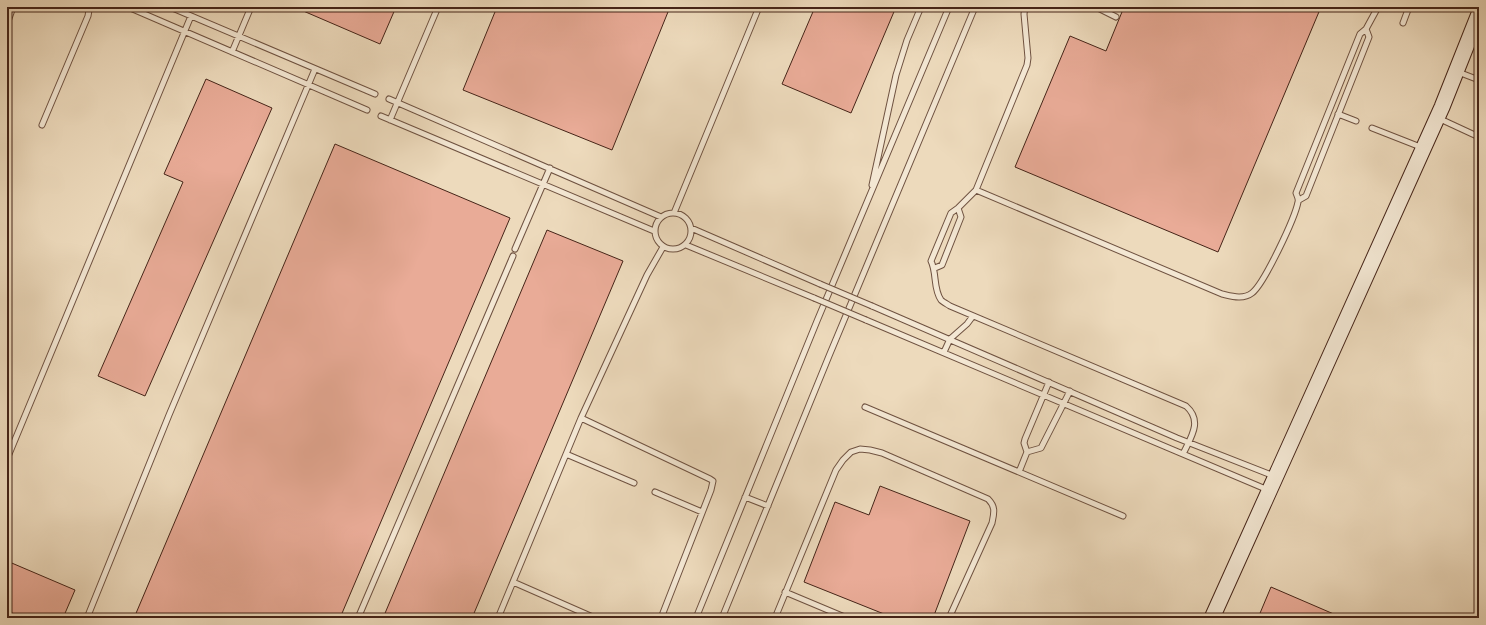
<svg xmlns="http://www.w3.org/2000/svg" width="1486" height="625" font-family="Vollkorn,serif">
<rect width="100%" height="100%" fill="#eddabc"/>
<filter id="stains"><feTurbulence type="fractalNoise" baseFrequency=".005" numOctaves="4"/><feColorMatrix values="0 0 0 0 .2 0 0 0 0 .09 0 0 0 0 .02 0 0 0 .5 -.17"/></filter>
<radialGradient id="worn" r=".72"><stop offset=".6" stop-color="#630" stop-opacity="0"/><stop offset="1" stop-color="#630" stop-opacity=".3"/></radialGradient>
<!-- building -->
<path fill="#e9ab97" stroke="#452418" d="M 302,7 L 396,7 L 380,44 L 301,10 Z
M 497,7 L 670,7 L 612,150 L 463,90 Z
M 815,7 L 896,7 L 851,113 L 782,84 Z
M 1124,7 L 1321,7 L 1218,252 L 1015,167 L 1070,36 L 1106,51 Z
M 206,79 L 272,108 L 145,396 L 98,376 L 183,182 L 164,174 Z
M 335,144 L 510,218 L 340,618 L 134,618 Z
M 547,230 L 623,261 L 472,618 L 383,618 Z
M 880,486 L 970,521 L 933,618 L 894,618 L 804,582 L 835,502 L 869,515 Z
M 7,561 L 75,590 L 63,618 L 24,618 L 7,611 Z
M 1271,587 L 1343,618 L 1258,618 Z"/>
<g fill="none" stroke-linecap="round" stroke-linejoin="round">
<defs>
<path id="lane" d="M 128,7 L 367,110
M 170,7 L 375,94
M 1025,7 L 1024,14 L 1028,58 L 1027,65 L 976,190 L 958,208 L 951,213 L 931,261 C 937,273 933,289 941,300 C 943,302 947,304 950,306 L 1186,406 C 1203,421 1191,437 1183,454
M 1096,7 L 1116,17
M 1403,23 L 1409,7
M 7,24 L 13,7
M 232,52 L 251,7
M 1458,72 L 1479,80
M 389,99 L 661,217
M 1338,114 L 1356,121
M 381,116 L 654,231
M 1438,118 L 1479,137
M 390,120 L 438,7
M 42,125 L 88,16 L 89,10 L 88,7
M 1372,128 L 1423,148
M 872,185 L 896,75 L 907,40 L 921,7
M 976,190 L 1222,294 C 1231,296 1243,300 1252,293 C 1264,284 1295,218 1298,202 C 1299,199 1297,196 1296,193 L 1360,34 L 1366,29 L 1378,7
M 1299,200 L 1306,196 L 1369,37 L 1366,29
M655 231a18 18 0 1 1 36 0a18 18 0 1 1-36 0Z
M 674,213 L 759,7
M 691,228 L 820,284
M 686,245 L 814,298
M 515,249 L 550,168
M 935,268 L 942,265 L 961,217 L 958,208
M 872,306 L 1177,438 L 1274,476
M 866,320 L 1268,490
M 944,352 L 950,339 L 967,324 L 973,316
M 865,407 L 1123,516
M 581,418 L 710,479 L 713,481 L 711,490 L 661,618
M 1027,452 L 1041,448 L 1070,391
M 566,454 L 634,483
M 7,459 L 191,16
M 1019,472 L 1027,452 L 1024,443 L 1025,439 L 1049,382
M 655,492 L 702,512
M 745,497 L 768,506
M 513,582 L 595,618
M 785,592 L 847,618
M 87,618 L 169,415 L 315,69
M 358,618 L 513,256
M 498,618 L 581,418 L 647,275 L 663,247
M 696,618 L 817,321 L 949,7
M 722,618 L 829,356 L 975,7
M 775,618 L 836,470 L 843,460 L 851,452 L 860,449 L 870,450 L 882,453 L 988,499 C 996,507 994,513 992,523 L 949,618"/>
<path id="secondary" d="M 1212,618 L 1442,107 L 1479,14"/>
</defs>
<!-- lane casing -->
<use href="#lane" stroke="#6f5241" stroke-width="7"/>
<!-- secondary casing -->
<use href="#secondary" stroke="#452418" stroke-width="17"/>
<!-- lane -->
<use href="#lane" stroke="#f3e7d3" stroke-width="5"/>
<!-- secondary -->
<use href="#secondary" stroke="#f3e7d3" stroke-width="15"/>
<defs>
<path id="lane-bridge" d="M 820,284 L 872,306
M 814,298 L 866,320"/>
</defs>
<!-- lane-bridge casing -->
<use href="#lane-bridge" stroke="#6f5241" stroke-width="7" stroke-linecap="butt"/>
<!-- lane-bridge -->
<use href="#lane-bridge" stroke="#f3e7d3" stroke-width="5"/>
</g>
<!-- margin -->
<rect width="1486" height="625" fill="none" stroke="#eddabc" stroke-width="24"/>
<rect x="8" y="8" width="1470" height="609" fill="none" stroke="#452418" stroke-width="2"/>
<rect x="12" y="12" width="1462" height="601" fill="none" stroke="#452418"/>
<rect width="100%" height="100%" filter="url(#stains)"/>
<rect width="100%" height="100%" fill="url(#worn)"/>
</svg>
